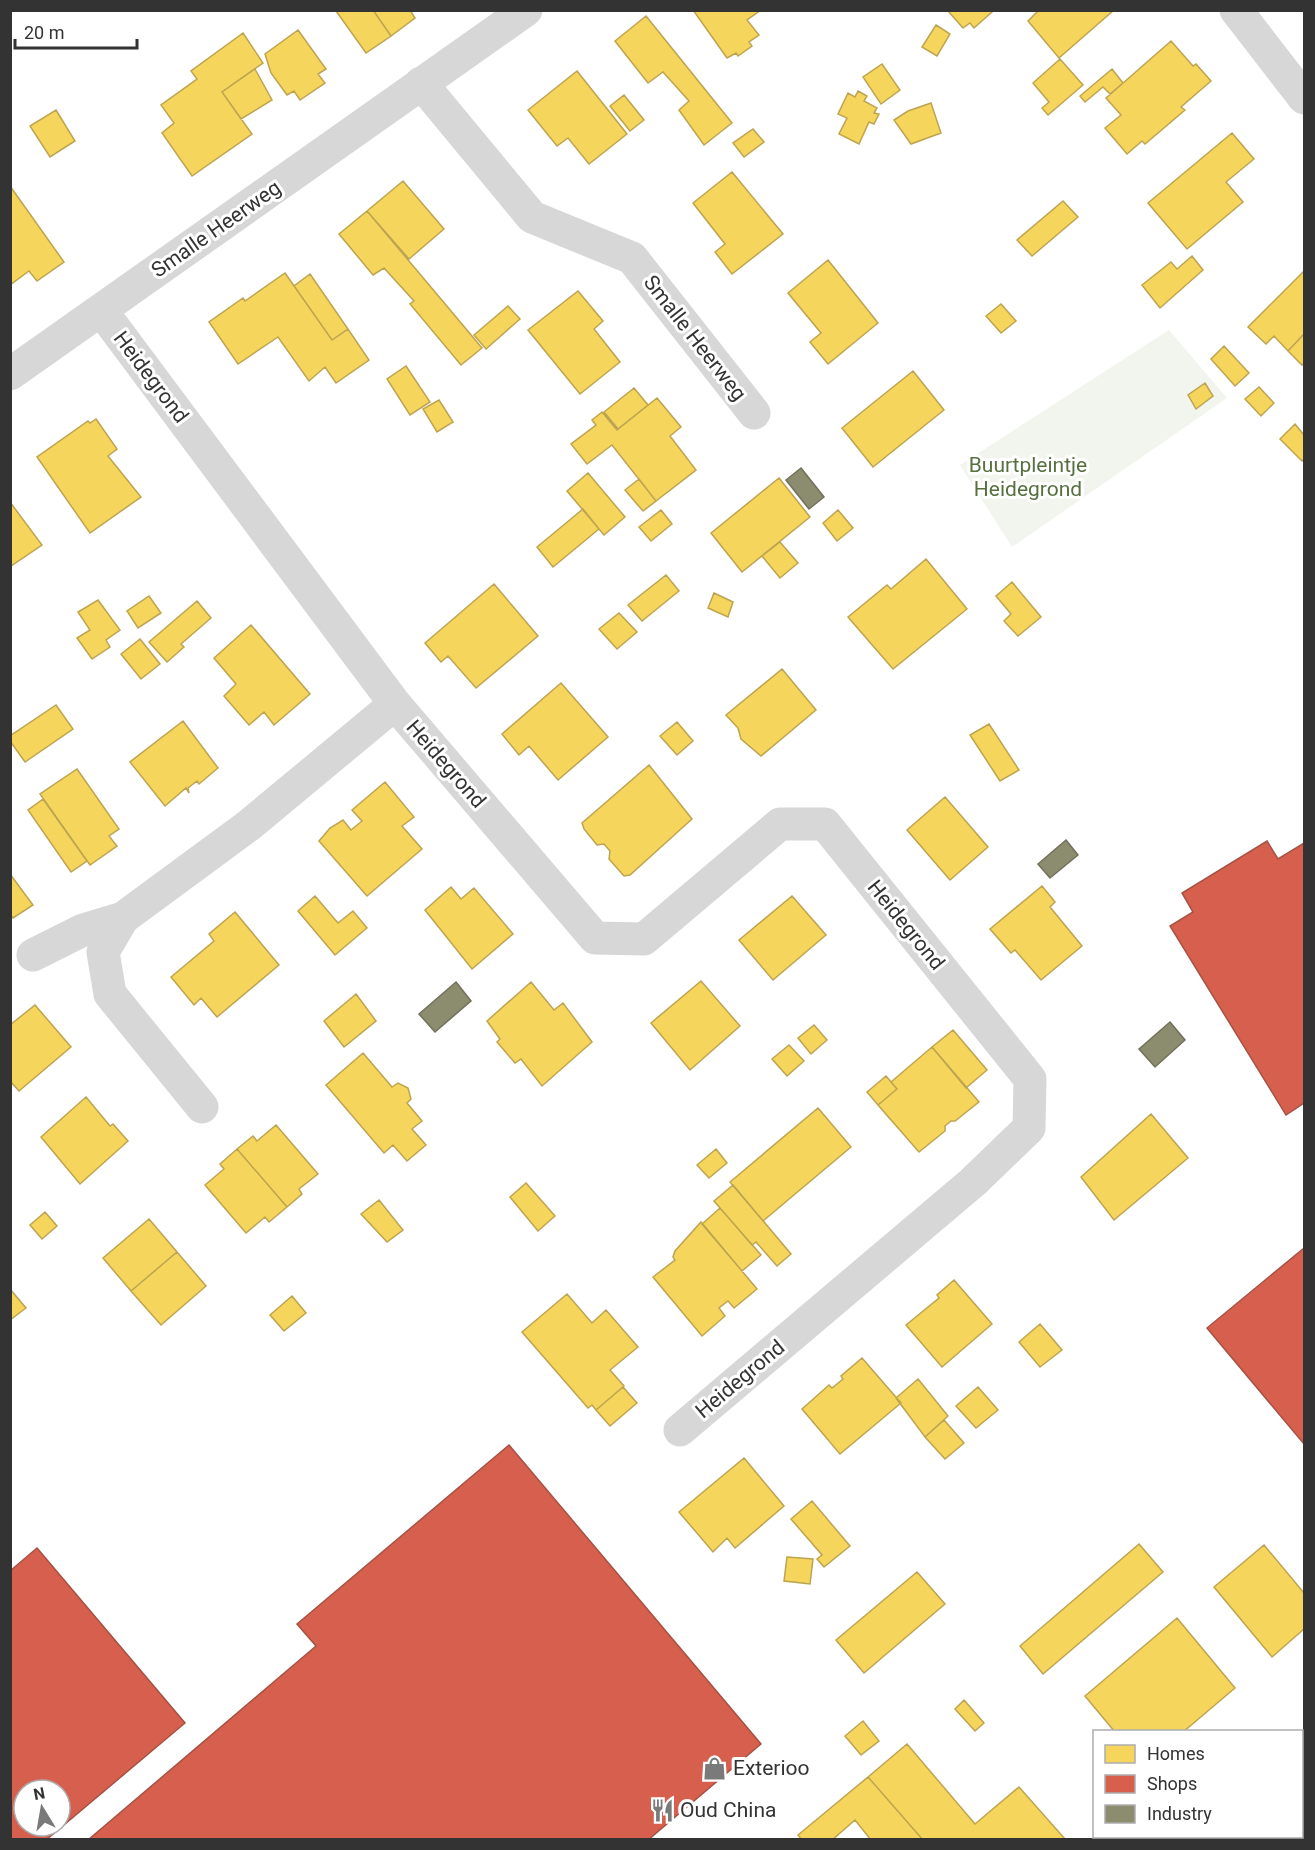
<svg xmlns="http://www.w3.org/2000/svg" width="1315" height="1850" font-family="Roboto,sans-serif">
<rect width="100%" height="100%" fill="#fff"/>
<!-- green -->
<path fill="#f1f5ed" d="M 1169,330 L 1227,398 L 1012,547 L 960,465 Z"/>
<!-- homes -->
<path fill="#f6d55c" stroke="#bca450" stroke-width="1.5" d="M 373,10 L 410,10 L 415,18 L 391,36 Z
M 373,10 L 391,36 L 366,53 L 336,11 Z
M 693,10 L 761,10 L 747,20 L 759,35 L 749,42 L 752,46 L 738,56 L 736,53 L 727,58 Z
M 990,10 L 992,12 L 974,28 L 970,23 L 963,28 L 948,11 Z
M 1039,10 L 1114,10 L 1059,58 L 1028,21 Z
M 646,16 L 732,123 L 704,145 L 679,110 L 689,101 L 663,72 L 648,83 L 615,41 Z
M 936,25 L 950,34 L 937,56 L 922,47 Z
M 298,30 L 326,69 L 318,74 L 325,83 L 300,100 L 294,91 L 287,95 L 271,73 L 265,54 Z
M 243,33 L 263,63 L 222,92 L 252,134 L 192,176 L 162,133 L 174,123 L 161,105 L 197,79 L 191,71 Z
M 1171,41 L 1193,66 L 1196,64 L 1211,81 L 1181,107 L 1185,110 L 1145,144 L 1142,141 L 1127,154 L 1105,128 L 1121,115 L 1106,98 Z
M 1060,59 L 1083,85 L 1048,115 L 1042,108 L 1049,102 L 1033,83 Z
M 882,64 L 900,90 L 881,104 L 863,77 Z
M 255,69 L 272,100 L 241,119 L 222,92 Z
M 1112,69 L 1123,83 L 1110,94 L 1103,87 L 1085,102 L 1080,96 Z
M 577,71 L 627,134 L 589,164 L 568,138 L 557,146 L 528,110 Z
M 858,91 L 867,96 L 864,101 L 877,108 L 874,113 L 879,114 L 874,124 L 869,122 L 859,144 L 839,134 L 847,118 L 838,114 L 848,93 L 855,97 Z
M 624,95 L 644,120 L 630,131 L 610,106 Z
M 931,103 L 941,133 L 911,144 L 894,120 L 908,111 Z
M 56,110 L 75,141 L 50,157 L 30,126 Z
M 753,129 L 764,142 L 744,157 L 733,143 Z
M 1232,133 L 1254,159 L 1226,182 L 1243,202 L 1187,249 L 1148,203 Z
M 732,172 L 783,234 L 732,274 L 715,252 L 725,244 L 693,203 Z
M 403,181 L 444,229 L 409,259 L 367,211 Z
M 10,186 L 64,262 L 37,281 L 29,271 L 10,285 Z
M 1063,201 L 1078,217 L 1032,256 L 1017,240 Z
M 367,211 L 482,348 L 461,365 L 410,304 L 414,301 L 384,268 L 373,275 L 339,234 Z
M 1192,256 L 1203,270 L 1160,308 L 1142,285 L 1171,262 L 1177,269 Z
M 828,260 L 878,323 L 828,364 L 810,342 L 821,333 L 788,293 Z
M 1304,271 L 1304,334 L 1288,351 L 1274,336 L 1266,344 L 1248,327 Z
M 285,273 L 332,340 L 348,329 L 369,360 L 336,383 L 325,367 L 309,381 L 278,337 L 238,364 L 209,322 L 243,298 L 245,301 Z
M 310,274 L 348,329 L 332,340 L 294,286 Z
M 578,291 L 603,321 L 594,329 L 620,362 L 580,394 L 528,330 Z
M 1001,304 L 1016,321 L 1001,333 L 986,316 Z
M 508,306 L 520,319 L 486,349 L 474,335 Z
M 1304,334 L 1304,364 L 1302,365 L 1288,351 Z
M 1224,346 L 1249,373 L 1235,386 L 1211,359 Z
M 406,366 L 430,402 L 410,415 L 387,379 Z
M 913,371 L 944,410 L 873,467 L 842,428 Z
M 1205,383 L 1213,396 L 1196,409 L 1188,395 Z
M 1259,387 L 1274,403 L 1261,416 L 1245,399 Z
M 634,388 L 648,405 L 618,429 L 604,412 Z
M 657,398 L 681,427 L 670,436 L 696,470 L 656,501 L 612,445 L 587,464 L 571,444 L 596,425 L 592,420 L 602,412 L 617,430 Z
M 439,400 L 453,422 L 437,432 L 423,409 Z
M 96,419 L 117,449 L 108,456 L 141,497 L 90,533 L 37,457 L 88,421 L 90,423 Z
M 1295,424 L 1304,435 L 1304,459 L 1302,461 L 1280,439 Z
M 588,473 L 625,517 L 604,535 L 567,491 Z
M 779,478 L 810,517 L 742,572 L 711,533 Z
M 639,479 L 656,501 L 643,511 L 625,490 Z
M 10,502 L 42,545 L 11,566 L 10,566 Z
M 583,509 L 599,529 L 553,567 L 537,547 Z
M 661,510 L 672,524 L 651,541 L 639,527 Z
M 838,510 L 853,528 L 837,541 L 823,523 Z
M 780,542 L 798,563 L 780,578 L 762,556 Z
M 926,559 L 967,609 L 893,669 L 848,617 L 887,585 L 891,589 Z
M 666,575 L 679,591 L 642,621 L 628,605 Z
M 1012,582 L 1041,617 L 1018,636 L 1004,621 L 1011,614 L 996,596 Z
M 494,584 L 538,636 L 476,688 L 448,656 L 441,662 L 425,643 Z
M 714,593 L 733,602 L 728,617 L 708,608 Z
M 149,596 L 161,613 L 138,628 L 127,611 Z
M 98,600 L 120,630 L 106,640 L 110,647 L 92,659 L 77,638 L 90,630 L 78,612 Z
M 197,601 L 211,618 L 181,644 L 184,647 L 167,662 L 149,642 Z
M 619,613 L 637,632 L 617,649 L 599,629 Z
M 251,625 L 310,694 L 274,725 L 264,712 L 249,725 L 224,696 L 236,684 L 214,658 Z
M 140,639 L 160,664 L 141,679 L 121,654 Z
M 782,669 L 816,710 L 761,756 L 741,739 L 738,728 L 726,715 Z
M 561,683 L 608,737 L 558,780 L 529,746 L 519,755 L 502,734 Z
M 56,705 L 73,729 L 25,762 L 10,741 L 10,736 Z
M 183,721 L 218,768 L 199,784 L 197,781 L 188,788 L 189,793 L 186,788 L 165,806 L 130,762 Z
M 677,722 L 693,741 L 677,755 L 660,736 Z
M 989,724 L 1019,770 L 1000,781 L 970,735 Z
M 649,765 L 692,819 L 630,875 L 624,876 L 609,859 L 610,851 L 604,844 L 597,845 L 584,829 L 582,823 Z
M 77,769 L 119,829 L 109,836 L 117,846 L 90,865 L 40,794 Z
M 385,782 L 414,817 L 402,826 L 422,849 L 367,896 L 319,841 L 330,828 L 343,820 L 351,830 L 362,821 L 352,810 Z
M 945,797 L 988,847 L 950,880 L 907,830 Z
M 43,799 L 87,861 L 71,872 L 28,810 Z
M 10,874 L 33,905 L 13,918 L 10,914 Z
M 1042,886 L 1055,902 L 1050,907 L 1082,946 L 1041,980 L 1015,950 L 1011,953 L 990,929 Z
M 451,887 L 461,899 L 474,888 L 513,934 L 472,969 L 425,910 Z
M 315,896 L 338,923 L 353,911 L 367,928 L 335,955 L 298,911 Z
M 792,896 L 826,935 L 773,980 L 739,940 Z
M 235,912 L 279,965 L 217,1017 L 201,998 L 194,1005 L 171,977 L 214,941 L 209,934 Z
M 701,981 L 740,1026 L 690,1070 L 651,1023 Z
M 531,982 L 554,1010 L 563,1003 L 592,1042 L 542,1086 L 521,1059 L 515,1063 L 497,1042 L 500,1039 L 487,1021 Z
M 356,994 L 376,1021 L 344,1047 L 324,1021 Z
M 35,1005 L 71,1047 L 19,1091 L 10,1081 L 10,1025 Z
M 814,1025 L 827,1040 L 811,1054 L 798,1038 Z
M 953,1030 L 987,1070 L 966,1088 L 932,1047 Z
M 789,1045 L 804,1061 L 787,1076 L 772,1059 Z
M 932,1047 L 979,1102 L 955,1121 L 951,1121 L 945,1126 L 945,1131 L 919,1152 L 878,1105 L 897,1089 L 891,1082 Z
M 363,1053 L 392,1087 L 398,1083 L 408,1088 L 411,1099 L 407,1103 L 422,1121 L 412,1129 L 426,1145 L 407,1161 L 393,1145 L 384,1153 L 326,1085 Z
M 886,1076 L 897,1089 L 878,1105 L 867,1092 Z
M 86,1097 L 110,1126 L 113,1124 L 128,1141 L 80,1184 L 41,1137 Z
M 818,1108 L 851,1147 L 763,1221 L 730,1182 Z
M 1151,1114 L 1188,1158 L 1114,1220 L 1081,1177 Z
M 276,1125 L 318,1174 L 299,1189 L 302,1194 L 287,1207 L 237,1149 L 253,1136 L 257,1141 Z
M 237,1149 L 287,1207 L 269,1222 L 265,1217 L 246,1233 L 205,1185 L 224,1169 L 220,1164 Z
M 716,1149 L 727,1163 L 709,1178 L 697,1165 Z
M 526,1183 L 555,1216 L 538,1231 L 510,1197 Z
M 733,1185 L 791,1254 L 777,1266 L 756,1242 L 752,1245 L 714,1201 Z
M 379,1200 L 403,1230 L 387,1242 L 361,1214 Z
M 720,1208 L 761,1255 L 742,1271 L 702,1224 Z
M 45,1212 L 57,1226 L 42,1239 L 30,1225 Z
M 149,1219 L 177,1252 L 131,1291 L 103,1258 Z
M 701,1222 L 757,1289 L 734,1308 L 728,1301 L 719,1308 L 725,1316 L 702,1336 L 653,1277 L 675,1260 L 673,1257 L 675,1251 Z
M 177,1252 L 206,1286 L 161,1325 L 131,1291 Z
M 954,1280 L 992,1324 L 942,1367 L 906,1325 L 939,1298 L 937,1295 Z
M 10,1289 L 26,1308 L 10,1320 Z
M 567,1294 L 592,1323 L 606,1310 L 638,1347 L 610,1370 L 624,1386 L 596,1410 L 592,1405 L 588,1408 L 522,1332 Z
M 292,1296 L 306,1313 L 284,1331 L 270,1315 Z
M 1040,1324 L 1062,1350 L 1040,1367 L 1019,1342 Z
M 862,1358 L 901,1403 L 840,1454 L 802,1409 L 829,1385 L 832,1388 L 843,1379 L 841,1376 Z
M 918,1379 L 948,1416 L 925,1437 L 896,1398 Z
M 623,1387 L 637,1403 L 610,1426 L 596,1410 Z
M 978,1387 L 998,1410 L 976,1428 L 956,1406 Z
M 944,1420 L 964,1443 L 945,1459 L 925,1437 Z
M 744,1458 L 784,1506 L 735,1548 L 727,1538 L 713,1552 L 679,1512 Z
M 812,1501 L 850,1546 L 824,1567 L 817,1559 L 822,1555 L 791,1519 Z
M 1139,1544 L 1163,1572 L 1043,1674 L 1020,1646 Z
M 1264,1545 L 1304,1593 L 1304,1629 L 1272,1657 L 1214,1587 Z
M 787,1557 L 813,1559 L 810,1584 L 784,1581 Z
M 917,1572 L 945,1604 L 864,1673 L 836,1640 Z
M 1177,1618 L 1235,1688 L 1183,1732 L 1115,1732 L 1085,1696 Z
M 964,1700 L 984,1723 L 975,1731 L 955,1709 Z
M 863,1721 L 879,1741 L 861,1755 L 845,1736 Z
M 907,1744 L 975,1824 L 1019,1787 L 1065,1839 L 923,1840 L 868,1777 Z
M 868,1777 L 923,1840 L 871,1840 L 855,1820 L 832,1840 L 802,1840 L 798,1835 Z"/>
<!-- shops -->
<path fill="#d6604d" stroke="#a55245" stroke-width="1.5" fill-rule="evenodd" d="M 1267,841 L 1278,859 L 1304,843 L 1304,1103 L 1286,1115 L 1170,926 L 1193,912 L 1182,893 Z
M 1304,1248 L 1304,1444 L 1207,1328 Z
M 509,1445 L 761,1744 L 648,1840 L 88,1840 L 316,1646 L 297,1624 Z
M 37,1548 L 185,1723 L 46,1840 L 10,1840 L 10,1571 ZM 24,1790 L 60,1790 L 60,1826 L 24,1826 Z"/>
<!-- industry -->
<path fill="#8c8c6e" stroke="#71715c" stroke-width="1.5" d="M 801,468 L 824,497 L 809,509 L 786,480 Z
M 1066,840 L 1078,855 L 1050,878 L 1038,864 Z
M 456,982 L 471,1001 L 435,1032 L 419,1014 Z
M 1170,1022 L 1185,1040 L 1155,1067 L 1139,1049 Z"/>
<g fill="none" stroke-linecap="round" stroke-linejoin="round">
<!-- street -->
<path stroke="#d7d7d7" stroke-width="33" d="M 1236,10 L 1304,98
M 421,83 L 532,217 L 632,258 L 754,413
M 101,310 L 395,704 L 595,938 L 644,939 L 780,824 L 825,824 L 1030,1079 L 1029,1128 L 973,1182 L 680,1430
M 10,374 L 526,10
M 33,955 L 83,930 L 123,918
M 202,1107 L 110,994 L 103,952 L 123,918 L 248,826 L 395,704"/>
<!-- primary -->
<path stroke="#cacaca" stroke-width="33" d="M 1302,1769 L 1304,1766
M 1217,1840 L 1221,1836
M 1285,1840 L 1289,1836"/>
</g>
<!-- icons -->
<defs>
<symbol id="shop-bare" viewBox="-9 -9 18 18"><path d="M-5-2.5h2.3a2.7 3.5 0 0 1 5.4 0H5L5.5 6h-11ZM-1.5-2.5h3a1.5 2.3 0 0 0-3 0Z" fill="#7a7a7a" stroke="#fff" stroke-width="2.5" paint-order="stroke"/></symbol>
<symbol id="restaurant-bare" viewBox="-9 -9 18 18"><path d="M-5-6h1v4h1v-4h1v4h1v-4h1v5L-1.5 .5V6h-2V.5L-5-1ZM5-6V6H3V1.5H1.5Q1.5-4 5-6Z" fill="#7a7a7a" stroke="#fff" stroke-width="2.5" paint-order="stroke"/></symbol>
</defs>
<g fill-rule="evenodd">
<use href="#shop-bare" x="698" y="1752" width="33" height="33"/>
<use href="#restaurant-bare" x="646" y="1794" width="33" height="33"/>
</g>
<g text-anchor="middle" stroke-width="6" stroke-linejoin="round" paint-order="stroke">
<!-- street labels -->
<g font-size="21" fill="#333" stroke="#fff">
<text transform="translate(216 229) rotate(-35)" y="7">Smalle Heerweg</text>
<text transform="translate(695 338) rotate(52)" y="7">Smalle Heerweg</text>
<text transform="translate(151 377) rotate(53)" y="7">Heidegrond</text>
<text transform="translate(446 764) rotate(49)" y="7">Heidegrond</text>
<text transform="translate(906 925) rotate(51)" y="7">Heidegrond</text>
<text transform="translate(740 1379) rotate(-40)" y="7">Heidegrond</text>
</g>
<!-- park labels -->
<g font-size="21" fill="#56703f" stroke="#fff">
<text x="1028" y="472">Buurtpleintje<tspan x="1028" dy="24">Heidegrond</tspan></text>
</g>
<!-- poi labels -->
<g font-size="21" fill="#333" stroke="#fff" text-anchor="start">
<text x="733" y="1775">Exterioo</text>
<text x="680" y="1817">Oud China</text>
</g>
</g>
<!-- border -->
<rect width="1315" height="1850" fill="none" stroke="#333333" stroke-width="24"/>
<!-- legend -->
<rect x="1093" y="1730" width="210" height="108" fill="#ffffff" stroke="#adadad" stroke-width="1.5"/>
<rect x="1105" y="1745" width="30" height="18" fill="#f6d55c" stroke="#adadad" stroke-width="1.5"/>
<text x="1147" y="1760" font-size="18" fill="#333333">Homes</text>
<rect x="1105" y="1775" width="30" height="18" fill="#d6604d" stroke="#adadad" stroke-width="1.5"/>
<text x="1147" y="1790" font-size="18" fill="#333333">Shops</text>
<rect x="1105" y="1805" width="30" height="18" fill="#8c8c6e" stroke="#adadad" stroke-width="1.5"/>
<text x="1147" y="1820" font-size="18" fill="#333333">Industry</text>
<!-- north arrow -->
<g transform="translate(42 1808) rotate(349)"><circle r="28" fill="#ffffff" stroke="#adadad" stroke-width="1.5"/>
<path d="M0-4.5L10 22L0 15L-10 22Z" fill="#7a7a7a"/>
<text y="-9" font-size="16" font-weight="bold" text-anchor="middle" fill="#333333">N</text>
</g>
<!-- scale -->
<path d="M15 39v9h122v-9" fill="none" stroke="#333333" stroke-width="3"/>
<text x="24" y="39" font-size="18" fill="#333333" stroke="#ffffff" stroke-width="4.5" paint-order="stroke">20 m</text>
</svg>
